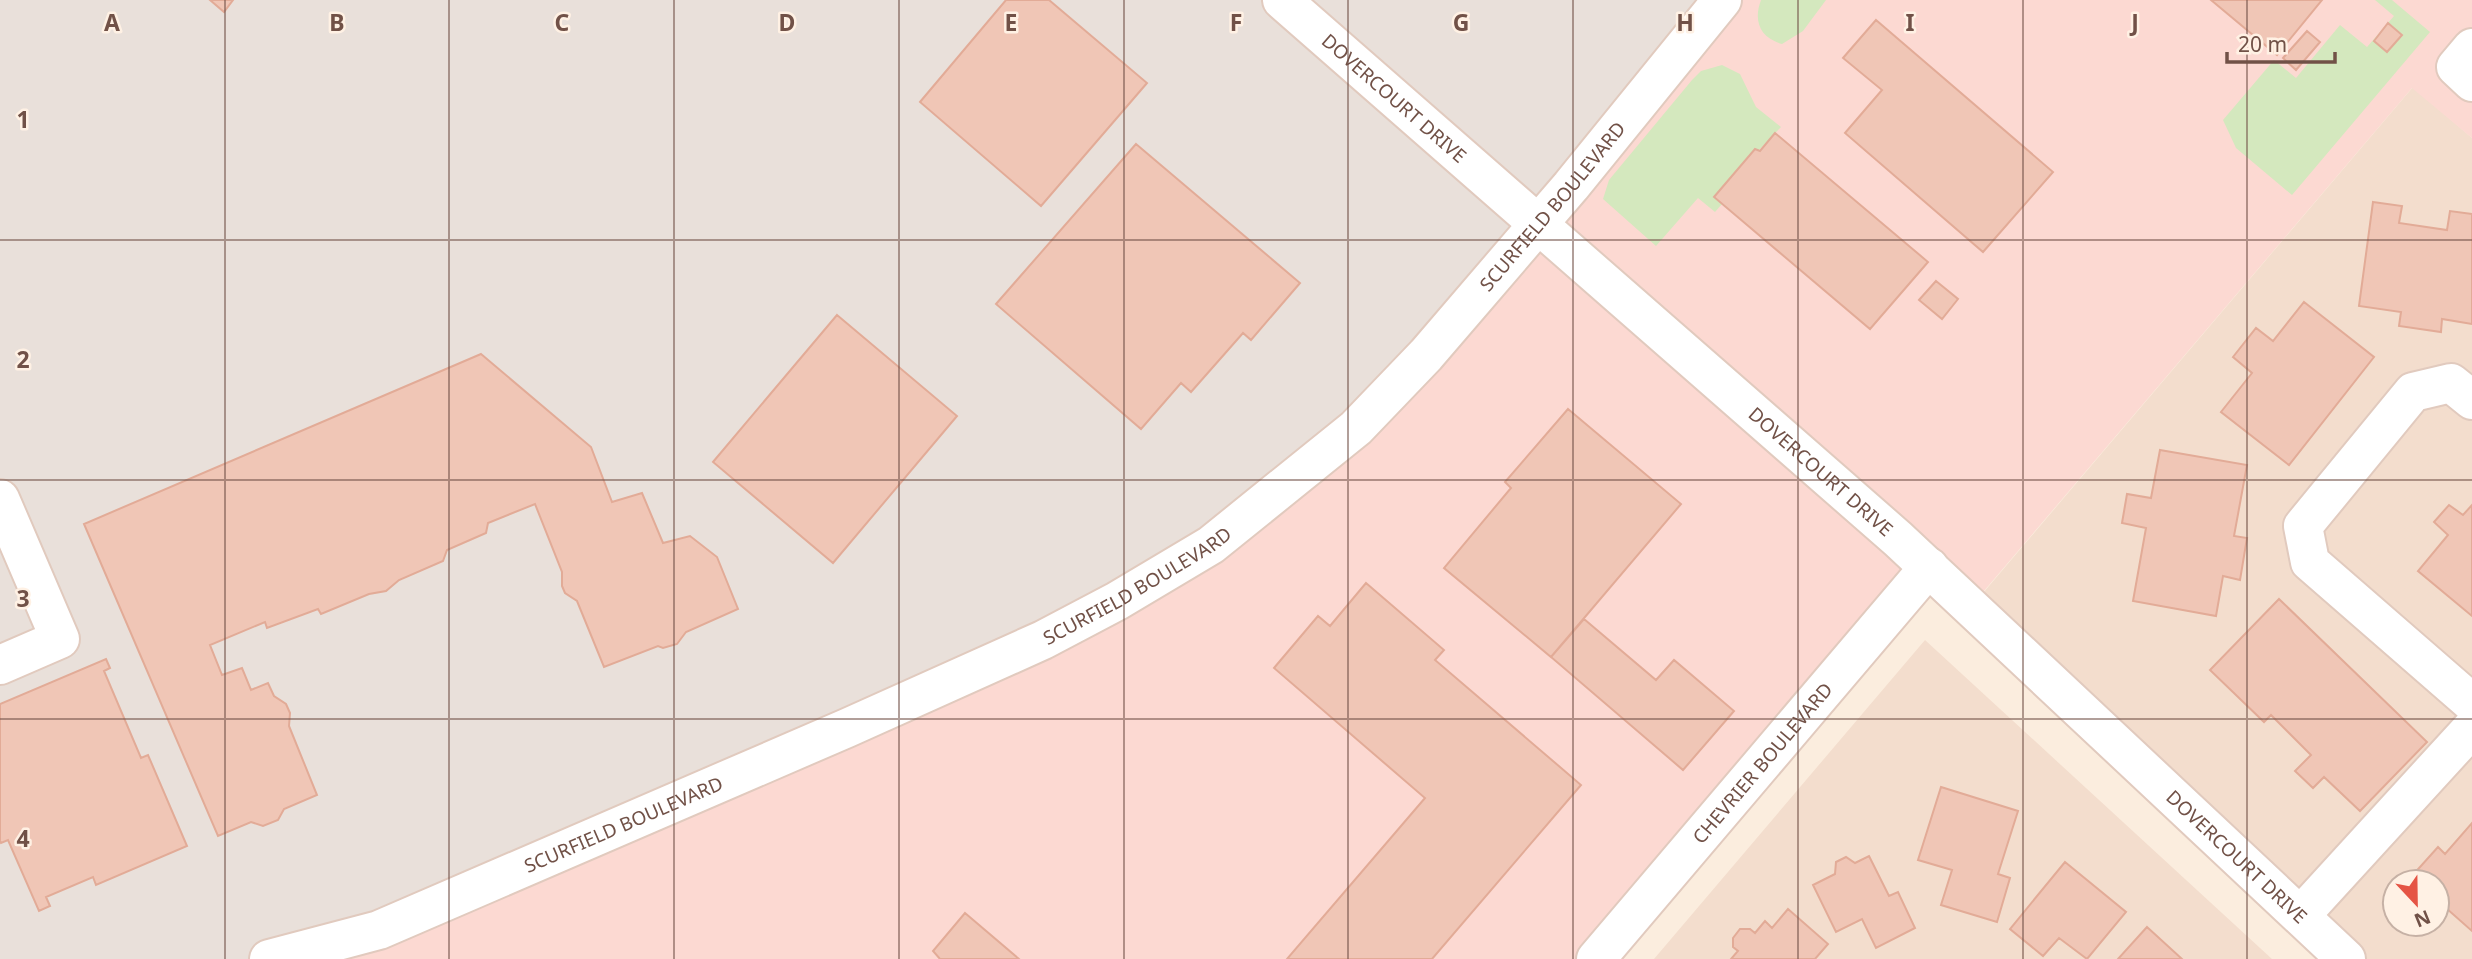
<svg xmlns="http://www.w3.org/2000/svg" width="2472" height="959" font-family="'Noto Sans',sans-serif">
<rect width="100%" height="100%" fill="#fbedde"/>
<!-- residential -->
<path fill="#f3ddcd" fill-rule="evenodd" d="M 2413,87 L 2472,138 L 2472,959 L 2346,959 L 1972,606 ZM 2395,882 L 2437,882 L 2437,924 L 2395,924 Z
M 1925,640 L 2272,959 L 1654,959 Z"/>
<!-- commercial -->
<path fill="#fcd9d2" d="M 1722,0 L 2472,0 L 2472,138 L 2412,88 L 1972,605 L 1930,567 L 1596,959 L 335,959 Z"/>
<!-- industrial -->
<path fill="#e9e0da" d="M 0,0 L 1722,0 L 1426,355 L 1117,601 L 269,959 L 0,959 Z"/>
<!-- green -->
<path fill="#d4e8be" d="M 1761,0 L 1826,0 L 1803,31 L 1782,44 C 1760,38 1753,21 1761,0 Z
M 2375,0 L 2392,0 L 2430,32 L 2292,195 L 2236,148 L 2223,120 L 2274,60 L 2296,78 L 2340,25 L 2367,47 L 2394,16 Z
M 1722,65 L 1740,74 L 1756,107 L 1781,127 L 1714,197 L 1722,204 L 1715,212 L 1698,198 L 1656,246 L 1603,199 L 1609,180 L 1692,80 L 1701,71 Z"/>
<!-- building -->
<path fill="#f0c6b6" stroke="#e2ab97" stroke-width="2" d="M 210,0 L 233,0 L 224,12 Z
M 1006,0 L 1049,0 L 1147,83 L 1041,206 L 920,102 Z
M 2211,0 L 2322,0 L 2277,55 Z
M 1876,20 L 2053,172 L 1983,252 L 1845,133 L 1882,90 L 1843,58 Z
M 2388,23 L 2402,35 L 2387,52 L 2374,41 Z
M 2307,31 L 2320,42 L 2296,70 L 2283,58 Z
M 1775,133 L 1928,262 L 1870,329 L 1714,197 L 1755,149 L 1760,151 Z
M 1136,144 L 1300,283 L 1251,340 L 1243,333 L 1191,392 L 1181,383 L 1141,429 L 996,304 Z
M 2373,202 L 2402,206 L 2399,223 L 2447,230 L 2450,211 L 2472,214 L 2472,324 L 2442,319 L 2441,332 L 2399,326 L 2401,312 L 2359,306 Z
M 1936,281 L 1958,299 L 1942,319 L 1919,300 Z
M 2304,302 L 2374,357 L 2289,465 L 2221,412 L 2252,373 L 2233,357 L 2256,328 L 2273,341 Z
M 837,315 L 957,416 L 833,563 L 713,462 Z
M 481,354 L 591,447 L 612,502 L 642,493 L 663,543 L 690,536 L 717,557 L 738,609 L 686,632 L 677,644 L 663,648 L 658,646 L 604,667 L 577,601 L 565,593 L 562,586 L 562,572 L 535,504 L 488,523 L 486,533 L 447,550 L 443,561 L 399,580 L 386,591 L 369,594 L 321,614 L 318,609 L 267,628 L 265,622 L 210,645 L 222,675 L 242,668 L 251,690 L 268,683 L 274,696 L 286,704 L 290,713 L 289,726 L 317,795 L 284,809 L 278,820 L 263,826 L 251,822 L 218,836 L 84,524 Z
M 1568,409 L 1681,504 L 1551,657 L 1444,568 L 1511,488 L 1505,482 Z
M 2160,450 L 2247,465 L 2234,536 L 2247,538 L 2240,580 L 2223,576 L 2216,616 L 2133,601 L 2146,528 L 2122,523 L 2127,494 L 2151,498 Z
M 2449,505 L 2463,515 L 2472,505 L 2472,616 L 2418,571 L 2448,535 L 2434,522 Z
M 1366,583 L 1444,650 L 1435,660 L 1581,785 L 1432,959 L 1287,959 L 1425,798 L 1274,668 L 1318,616 L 1330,626 Z
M 2279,599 L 2427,742 L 2360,811 L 2324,777 L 2313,788 L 2295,771 L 2311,755 L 2271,715 L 2264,722 L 2210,670 Z
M 1584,619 L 1656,680 L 1674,660 L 1734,711 L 1683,770 L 1551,657 Z
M 106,659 L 110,668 L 104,671 L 141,758 L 148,755 L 187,846 L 96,885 L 93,877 L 46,897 L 50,906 L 39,911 L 8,840 L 1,843 L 0,841 L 0,704 Z
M 1941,787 L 2018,811 L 1998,874 L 2010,878 L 1997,922 L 1941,905 L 1952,870 L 1918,860 Z
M 2472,823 L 2472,931 L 2437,900 L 2437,882 L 2416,882 L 2411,877 L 2438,847 L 2445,854 Z
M 1869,856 L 1889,896 L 1898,892 L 1915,928 L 1876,948 L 1862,919 L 1836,932 L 1813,885 L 1835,874 L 1836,862 L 1846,857 L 1855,863 Z
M 2065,862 L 2126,912 L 2087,959 L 2059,938 L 2043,956 L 2010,929 Z
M 1788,909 L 1828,944 L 1815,959 L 1731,959 L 1738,951 L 1733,947 L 1733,938 L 1740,929 L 1750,929 L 1755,933 L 1765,921 L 1772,928 Z
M 965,913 L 1019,959 L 940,959 L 933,951 Z
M 2147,927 L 2182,959 L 2118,959 Z"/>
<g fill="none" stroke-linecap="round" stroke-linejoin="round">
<defs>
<g id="minor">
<path id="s1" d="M 1282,0 L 1898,539 L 2346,959"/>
<path d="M 2472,48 L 2456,67 L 2472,82"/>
<path d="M 2472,400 L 2451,383 L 2413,392 L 2303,526 L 2310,562 L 2472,703"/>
<path d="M 0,499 L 60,639 L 0,665"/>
<path d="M 2301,915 L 2472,728"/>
<path id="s2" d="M 269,959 L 379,930 L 847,728 L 1043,640 L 1117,601 L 1211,545 L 1356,428 L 1426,355 L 1571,186 L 1722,0"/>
<path id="s3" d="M 1596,959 L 1929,567"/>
</g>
</defs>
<!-- minor casing -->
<use href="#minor" stroke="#e1cabe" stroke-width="42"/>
<!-- minor -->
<use href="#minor" stroke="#fff" stroke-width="38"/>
</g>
<!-- grid -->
<path fill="none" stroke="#715147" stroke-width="2" stroke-opacity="0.55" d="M 225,0 L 225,959M 449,0 L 449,959M 674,0 L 674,959M 899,0 L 899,959M 1124,0 L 1124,959M 1348,0 L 1348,959M 1573,0 L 1573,959M 1798,0 L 1798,959M 2023,0 L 2023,959M 2247,0 L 2247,959M 0,240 L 2472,240M 0,480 L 2472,480M 0,719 L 2472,719"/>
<g text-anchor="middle" stroke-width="5" stroke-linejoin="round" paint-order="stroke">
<!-- street labels -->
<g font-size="19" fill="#715147" stroke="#fff1e4">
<text dy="7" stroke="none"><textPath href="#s1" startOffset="149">DOVERCOURT DRIVE</textPath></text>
<text dy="7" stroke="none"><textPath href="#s2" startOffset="1514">SCURFIELD BOULEVARD</textPath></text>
<text dy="7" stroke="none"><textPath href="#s1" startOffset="716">DOVERCOURT DRIVE</textPath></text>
<text dy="7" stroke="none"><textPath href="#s2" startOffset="947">SCURFIELD BOULEVARD</textPath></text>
<text dy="7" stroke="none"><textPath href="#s3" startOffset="257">CHEVRIER BOULEVARD</textPath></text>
<text dy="7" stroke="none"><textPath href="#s2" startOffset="380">SCURFIELD BOULEVARD</textPath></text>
<text dy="7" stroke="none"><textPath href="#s1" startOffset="1283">DOVERCOURT DRIVE</textPath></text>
</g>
</g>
<g font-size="23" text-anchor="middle" font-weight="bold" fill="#715147" stroke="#fff1e4" stroke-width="5" stroke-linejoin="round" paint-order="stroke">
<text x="112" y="31">A</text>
<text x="337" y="31">B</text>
<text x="562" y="31">C</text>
<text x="787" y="31">D</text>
<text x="1011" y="31">E</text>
<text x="1236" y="31">F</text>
<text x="1461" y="31">G</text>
<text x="1685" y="31">H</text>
<text x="1910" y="31">I</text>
<text x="2135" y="31">J</text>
<text x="23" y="128">1</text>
<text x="23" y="368">2</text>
<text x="23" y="607">3</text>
<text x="23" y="847">4</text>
</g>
<!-- north arrow -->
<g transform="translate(2416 903) rotate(158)"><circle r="33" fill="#fff1e4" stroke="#c6b1a5" stroke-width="2"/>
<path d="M0-5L12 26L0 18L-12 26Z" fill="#e55444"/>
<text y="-10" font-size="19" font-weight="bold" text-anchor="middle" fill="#715147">N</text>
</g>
<!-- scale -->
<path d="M2227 52v10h108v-10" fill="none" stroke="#715147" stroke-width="3.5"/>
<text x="2238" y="52" font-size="21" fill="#715147" stroke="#fff1e4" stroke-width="5" paint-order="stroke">20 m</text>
</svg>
